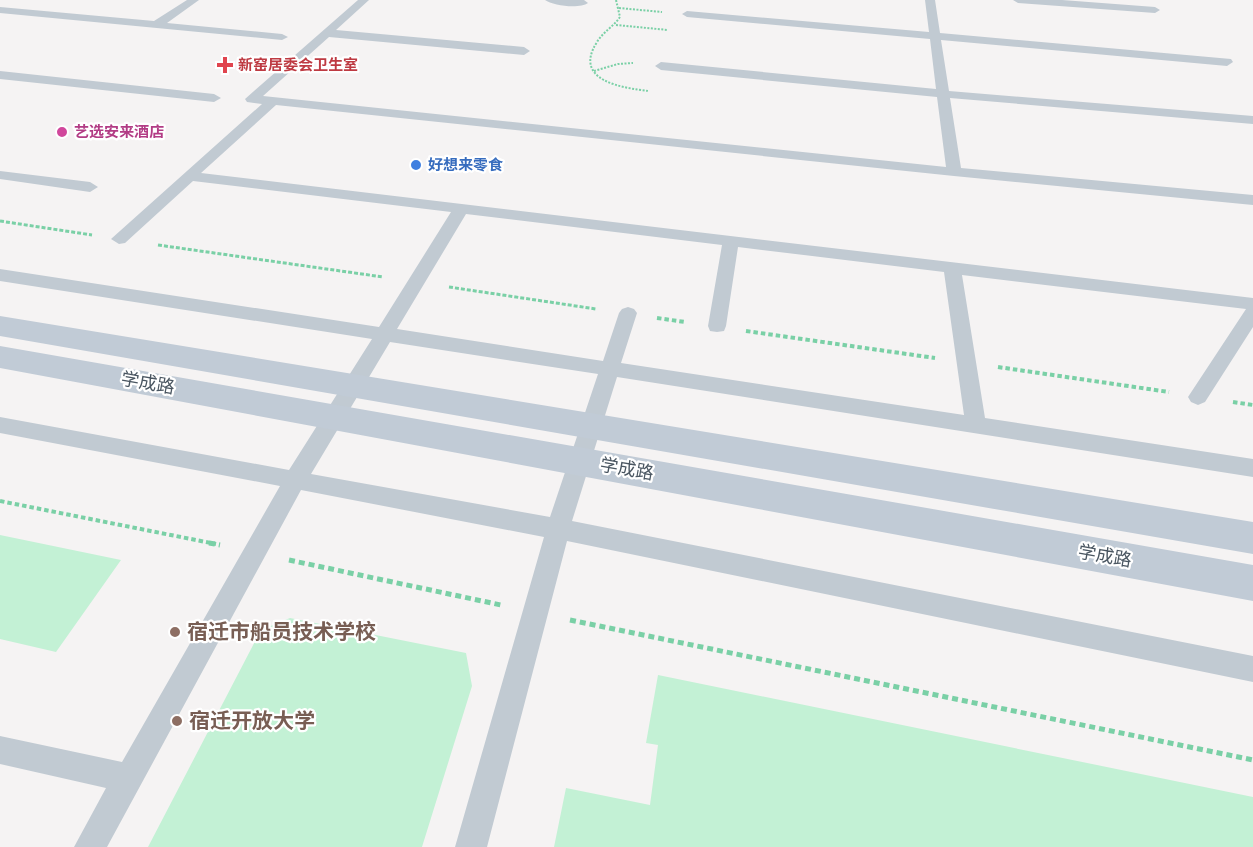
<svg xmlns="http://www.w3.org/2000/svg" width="1253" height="847" font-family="'IBM Plex Sans','Noto Sans SC',sans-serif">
<rect width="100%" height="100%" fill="#f5f3f3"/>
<!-- green -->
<path fill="#c3f1d5" d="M 0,535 L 121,560 L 56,652 L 0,639 Z
M 290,618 L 466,653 L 472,686 L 422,847 L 148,847 L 261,630 Z
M 658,675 L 1253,797 L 1253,847 L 554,847 L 566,788 L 650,805 L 658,745 L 646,743 Z"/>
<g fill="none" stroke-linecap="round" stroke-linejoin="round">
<!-- path-far3 -->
<path stroke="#7ad0a6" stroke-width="2" stroke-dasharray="2 1.5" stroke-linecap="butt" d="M 616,0 L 620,17 C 614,26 603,32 597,42 C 572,81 623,88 649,91
M 619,8 L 662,12
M 616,25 L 668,30
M 594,71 L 618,64 L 633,63"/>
<!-- path-far2 -->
<path stroke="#7ad0a6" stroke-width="3" stroke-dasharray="4 2" stroke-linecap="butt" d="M 0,221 L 92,235
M 158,245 L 383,277
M 449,287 L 596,309"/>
<!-- path-far1 -->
<path stroke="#7ad0a6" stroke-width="4" stroke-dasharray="4.5 3" stroke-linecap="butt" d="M 657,318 L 685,322
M 746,331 L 935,358
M 998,367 L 1169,392
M 1233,402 L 1253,405
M 0,501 L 216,544"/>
<!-- path -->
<path stroke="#7ad0a6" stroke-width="5" stroke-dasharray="6 4" stroke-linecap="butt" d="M 209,543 L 220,545
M 289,560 L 501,605
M 570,620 L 1253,760"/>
<!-- service -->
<path fill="#c1cad2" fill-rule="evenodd" d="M 187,0 L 199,0 L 167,23 L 282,34 L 288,37 L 282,40 L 0,13 L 0,7 L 154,21 Z
M 358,0 L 369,0 L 336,30 L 524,47 L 530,51 L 524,55 L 329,37 L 263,96 L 946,167 L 937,97 L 661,70 L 655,66 L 661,62 L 936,89 L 930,39 L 687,17 L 682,14 L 687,11 L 929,32 L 925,0 L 935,0 L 940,33 L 1231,59 L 1233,62 L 1227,66 L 941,40 L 949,91 L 1253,116 L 1253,124 L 950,98 L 961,168 L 1253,195 L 1253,205 L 954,176 L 276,105 L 201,173 L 1253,298 L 1253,327 L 1205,402 L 1198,405 L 1191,402 L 1188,397 L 1246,309 L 962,275 L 985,418 L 1253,459 L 1253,477 L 617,377 L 572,521 L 1253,656 L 1253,682 L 567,541 L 487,847 L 455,847 L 544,537 L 301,490 L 107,847 L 74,847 L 106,788 L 0,764 L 0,736 L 122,762 L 280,486 L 0,433 L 0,417 L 289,470 L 372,339 L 0,281 L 0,269 L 379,327 L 451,212 L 193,181 L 125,243 L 119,244 L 111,239 L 262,104 L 247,102 L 245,99 ZM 466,214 L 722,245 L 708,326 L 710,331 L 717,332 L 724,331 L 726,326 L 738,247 L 944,272 L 964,415 L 621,363 L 637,313 L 634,309 L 628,307 L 622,309 L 619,313 L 603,361 L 397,329 ZM 390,342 L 598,374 L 550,517 L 311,474 Z
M 545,0 L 584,0 L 588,3 C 580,9 553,6 545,0 Z
M 1013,0 L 1062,0 L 1155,7 L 1160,10 L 1155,13 L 1018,3 Z
M 0,71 L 214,94 L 221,98 L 214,102 L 0,79 Z
M 0,171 L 90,182 L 98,187 L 90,192 L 0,179 Z"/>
<!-- secondary -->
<path fill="#c1cbd6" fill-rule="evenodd" d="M 0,316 L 1253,522 L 1253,554 L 0,336 Z
M 0,346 L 1253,565 L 1253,601 L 0,368 Z"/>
</g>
<!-- markers -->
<path fill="#e0444e" stroke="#fff" stroke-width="2" d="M222 56h6v6h6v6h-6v6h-6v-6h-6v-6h6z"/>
<circle fill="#d1479c" stroke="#fff" stroke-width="2" cx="62" cy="132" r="6"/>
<circle fill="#3f7fe0" stroke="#fff" stroke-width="2" cx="416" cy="165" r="6"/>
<g fill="#8d6e63" stroke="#fff" stroke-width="2">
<circle cx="175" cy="632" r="6"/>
<circle cx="177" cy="721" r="6"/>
</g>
<g text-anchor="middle" stroke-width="4.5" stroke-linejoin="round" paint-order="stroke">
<!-- far-health labels -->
<g font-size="15" font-weight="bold" fill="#be3a42" stroke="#fff" text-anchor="start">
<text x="238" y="70">新窑居委会卫生室</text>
</g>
<!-- far-hotel labels -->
<g font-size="15" font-weight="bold" fill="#b23c85" stroke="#fff" text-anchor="start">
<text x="74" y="137">艺选安来酒店</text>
</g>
<!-- far-shop labels -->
<g font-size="15" font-weight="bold" fill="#366cbe" stroke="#fff" text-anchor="start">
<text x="428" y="170">好想来零食</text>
</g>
<!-- street labels -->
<g font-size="18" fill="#4a5661" stroke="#fff">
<text transform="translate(148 383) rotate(10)" y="6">学成路</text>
<text transform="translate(627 469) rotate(10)" y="6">学成路</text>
<text transform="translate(1105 556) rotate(10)" y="6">学成路</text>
</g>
<!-- near-education labels -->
<g font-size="21" font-weight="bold" fill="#785e54" stroke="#fff" text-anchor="start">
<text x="187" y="639">宿迁市船员技术学校</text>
<text x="189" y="728">宿迁开放大学</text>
</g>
</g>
</svg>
